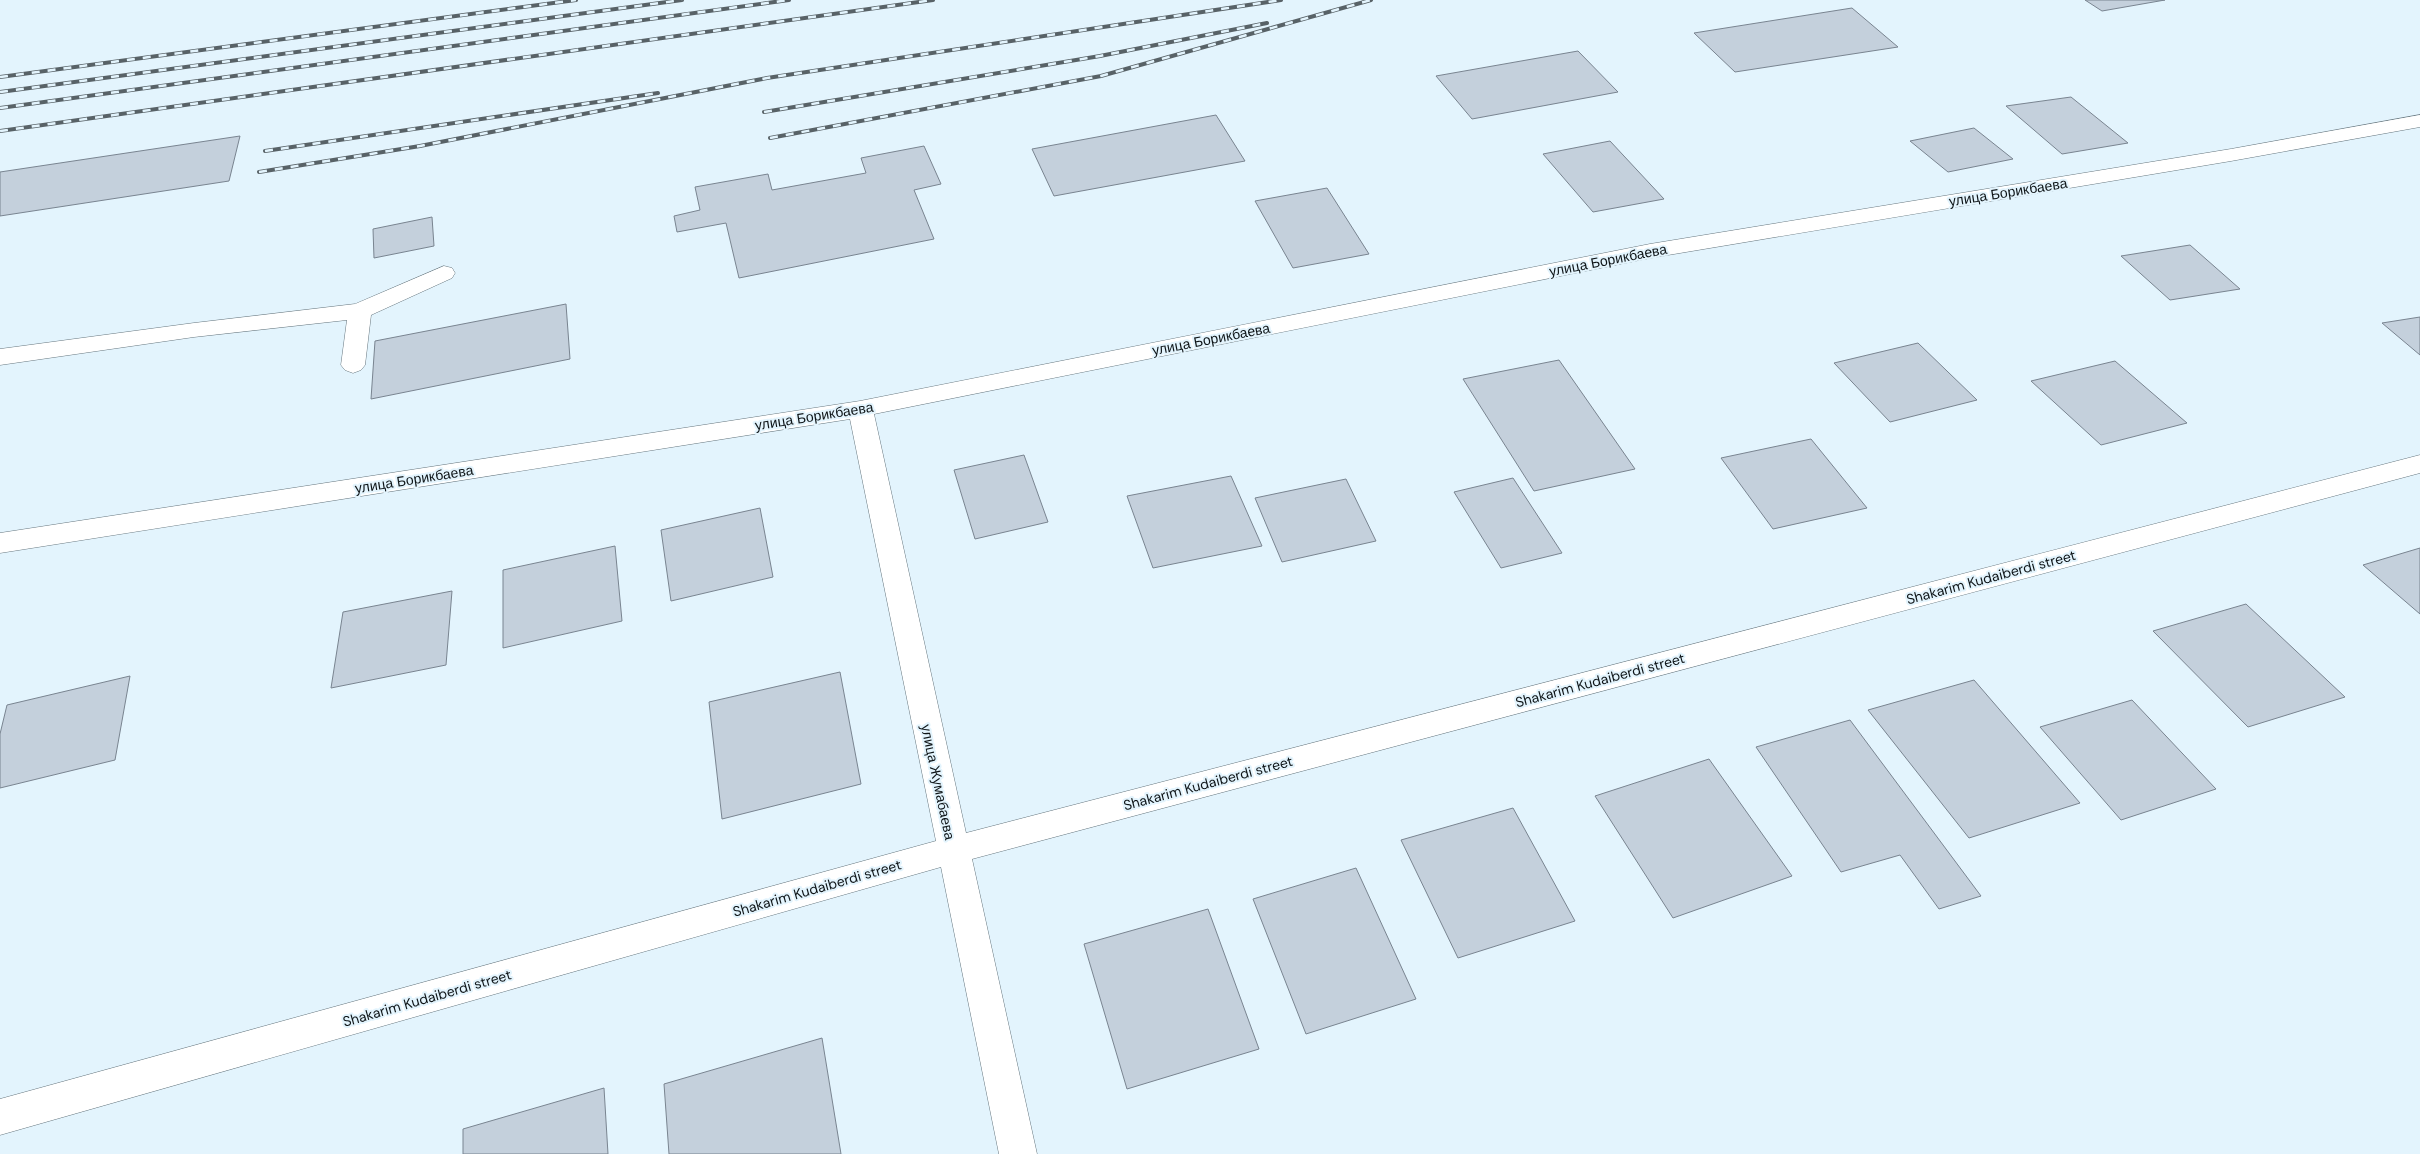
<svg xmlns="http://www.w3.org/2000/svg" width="2420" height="1154" font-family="'DM Sans',sans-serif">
<rect width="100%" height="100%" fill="#e3f4fd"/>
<!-- building -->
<path fill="#c4d0dc" stroke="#798490" d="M 2085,0 L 2165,0 L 2102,11 Z
M 1852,8 L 1898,47 L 1735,72 L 1694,33 Z
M 1578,51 L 1618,92 L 1472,119 L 1436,76 Z
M 2071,97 L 2128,143 L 2062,154 L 2006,106 Z
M 1216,115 L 1245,161 L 1054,196 L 1032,149 Z
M 1974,128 L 2013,159 L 1948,172 L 1910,141 Z
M 240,136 L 229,181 L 0,216 L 0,172 Z
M 1610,141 L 1664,199 L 1593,212 L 1543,154 Z
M 924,146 L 941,184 L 914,190 L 934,239 L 739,278 L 726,223 L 677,232 L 674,216 L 700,210 L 695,187 L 768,174 L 772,190 L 866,173 L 861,158 Z
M 1327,188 L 1369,254 L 1293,268 L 1255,201 Z
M 432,217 L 434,246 L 374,258 L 373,229 Z
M 2190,245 L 2240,289 L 2170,300 L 2121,256 Z
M 566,304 L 570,359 L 371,399 L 375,341 Z
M 2420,317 L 2420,355 L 2382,323 Z
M 1918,343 L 1977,400 L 1890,422 L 1834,363 Z
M 1559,360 L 1635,469 L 1534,491 L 1463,379 Z
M 2115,361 L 2187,423 L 2101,445 L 2031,381 Z
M 1811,439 L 1867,508 L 1773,529 L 1721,458 Z
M 1024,455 L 1048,522 L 975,539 L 954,470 Z
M 1231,476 L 1262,546 L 1153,568 L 1127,496 Z
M 1513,478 L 1562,553 L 1501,568 L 1454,492 Z
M 1346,479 L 1376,541 L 1282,562 L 1255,498 Z
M 760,508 L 773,577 L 671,601 L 661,530 Z
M 615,546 L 622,621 L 503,648 L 503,570 Z
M 2420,548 L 2420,614 L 2363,565 Z
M 452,591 L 446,665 L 331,688 L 343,612 Z
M 2246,604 L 2345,697 L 2248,727 L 2153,631 Z
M 840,672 L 861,784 L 722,819 L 709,702 Z
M 130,676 L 115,760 L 0,788 L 0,734 L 7,705 Z
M 1974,680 L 2080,803 L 1969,838 L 1868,710 Z
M 2132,700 L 2216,789 L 2121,820 L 2040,727 Z
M 1850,720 L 1981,896 L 1939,909 L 1900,855 L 1841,872 L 1756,747 Z
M 1709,759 L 1792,876 L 1673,918 L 1595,796 Z
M 1513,808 L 1575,921 L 1458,958 L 1401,840 Z
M 1356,868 L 1416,999 L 1306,1034 L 1253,899 Z
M 1208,909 L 1259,1049 L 1127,1089 L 1084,944 Z
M 822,1038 L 841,1154 L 669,1154 L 664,1084 Z
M 604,1088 L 608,1154 L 463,1154 L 463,1129 Z"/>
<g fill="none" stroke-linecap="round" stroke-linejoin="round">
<defs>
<path id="lane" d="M 444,266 L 452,268 L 455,273 L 452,278 L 371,315 L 365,365 L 361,370 L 353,373 L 345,370 L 341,365 L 347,320 L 194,337 L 0,365 L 0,349 L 194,323 L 355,304 Z"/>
<path id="street" d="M 2420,115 L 2420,127 L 2231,161 L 1650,258 L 874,414 L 966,833 L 2420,455 L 2420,473 L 972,859 L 1037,1154 L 999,1154 L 941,867 L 0,1135 L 0,1099 L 936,841 L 850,419 L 0,553 L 0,533 L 860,401 L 1650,244 L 2231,149 Z"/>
</defs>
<!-- lane casing -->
<use href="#lane" stroke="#67777f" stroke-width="1"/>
<!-- street casing -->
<use href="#street" stroke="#67777f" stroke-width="1"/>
<!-- lane -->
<use href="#lane" fill="#fff" fill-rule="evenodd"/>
<!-- street -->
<use href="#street" fill="#fff" fill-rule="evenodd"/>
<defs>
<path id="rail" d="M 0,77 L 576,0
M 0,92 L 682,0
M 0,108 L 789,0
M 764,112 L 1100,56 L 1267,23
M 0,131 L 933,0
M 770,138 L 1101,76 L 1371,0
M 265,151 L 658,93
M 259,172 L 420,146 L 767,78 L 1281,0"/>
</defs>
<!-- rail casing -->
<use href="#rail" stroke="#586267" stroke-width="4"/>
<!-- rail -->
<use href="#rail" stroke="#e3f4fd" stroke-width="2.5" stroke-dasharray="8" stroke-linecap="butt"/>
</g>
<g text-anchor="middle" stroke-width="4" stroke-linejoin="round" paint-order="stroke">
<!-- street labels -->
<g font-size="14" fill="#0e1417" stroke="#e3f4fd">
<text transform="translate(2008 192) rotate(-9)" y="5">улица Борикбаева</text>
<text transform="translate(1608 260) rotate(-11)" y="5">улица Борикбаева</text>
<text transform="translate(1211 339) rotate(-11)" y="5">улица Борикбаева</text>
<text transform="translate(814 416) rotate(-9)" y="5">улица Борикбаева</text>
<text transform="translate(414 479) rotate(-9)" y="5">улица Борикбаева</text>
<text transform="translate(1991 577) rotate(-15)" y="5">Shakarim Kudaiberdi street</text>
<text transform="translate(1600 680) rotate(-15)" y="5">Shakarim Kudaiberdi street</text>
<text transform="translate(938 782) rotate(78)" y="5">улица Жумабаева</text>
<text transform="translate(1208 783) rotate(-15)" y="5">Shakarim Kudaiberdi street</text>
<text transform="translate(817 888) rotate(-16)" y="5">Shakarim Kudaiberdi street</text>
<text transform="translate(427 998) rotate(-16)" y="5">Shakarim Kudaiberdi street</text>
</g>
</g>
</svg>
